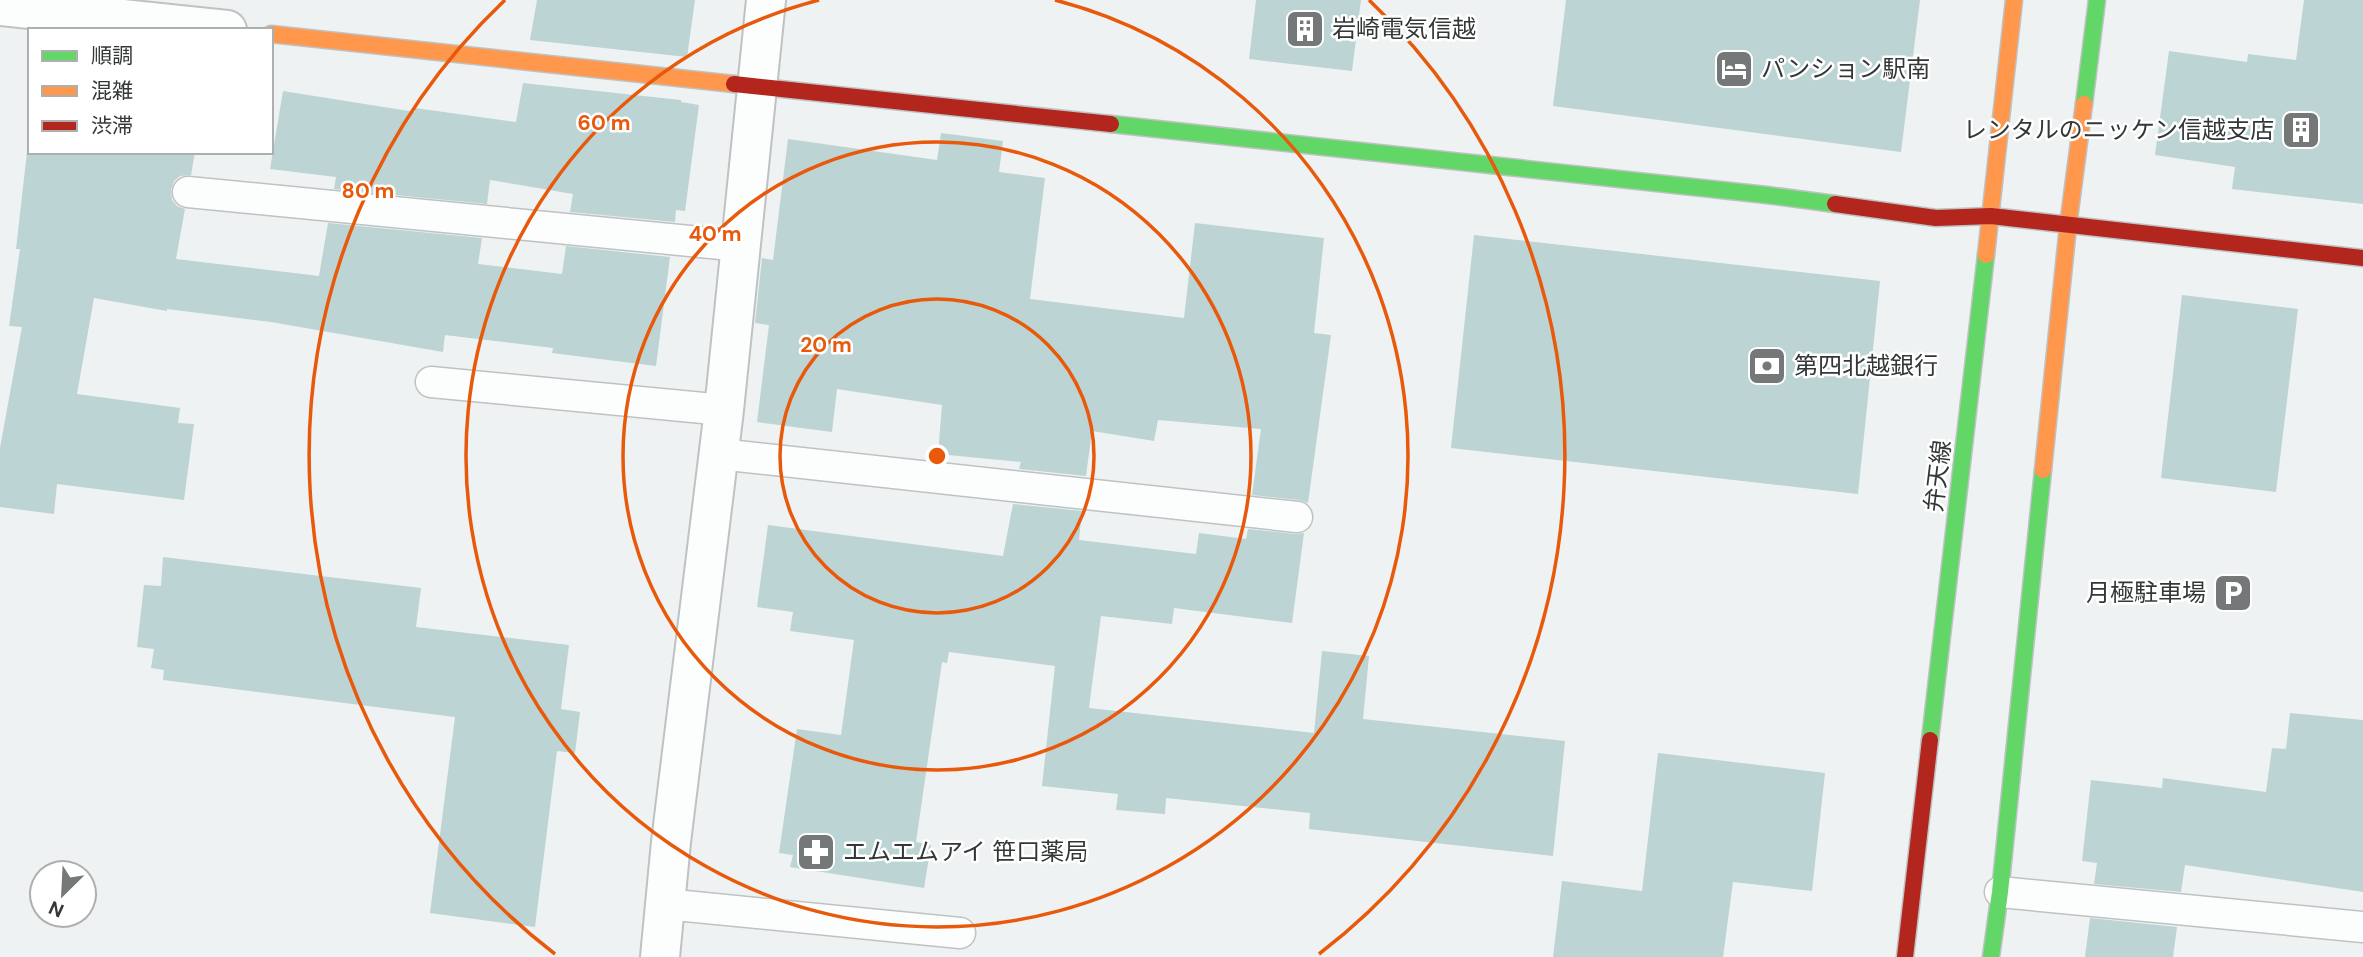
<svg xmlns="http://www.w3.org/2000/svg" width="2363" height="957" font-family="'DM Sans','Noto Sans JP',sans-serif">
<rect width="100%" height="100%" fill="#eef2f2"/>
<!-- building -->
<path fill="#bcd4d3" d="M 537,0 L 695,0 L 687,57 L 530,40 Z
M 1256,0 L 1361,0 L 1352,71 L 1249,59 Z
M 1566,0 L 1920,0 L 1901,152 L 1553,106 Z
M 2304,0 L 2363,0 L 2363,204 L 2232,189 L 2235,167 L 2155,155 L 2169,51 L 2247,62 L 2248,54 L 2296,60 Z
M 523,83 L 681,100 L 681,102 L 699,105 L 685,211 L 676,210 L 675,222 L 570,212 L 573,194 L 490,180 L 487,204 L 334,189 L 336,177 L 270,169 L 283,91 L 415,112 L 415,108 L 516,122 Z
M 941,133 L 1003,141 L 999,172 L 1045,178 L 1030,299 L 1184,318 L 1195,223 L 1324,238 L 1314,333 L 1331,335 L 1308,503 L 1299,500 L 1252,495 L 1261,429 L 1158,420 L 1154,441 L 1092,431 L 1086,476 L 1019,469 L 1021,462 L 938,454 L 942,405 L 837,389 L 832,432 L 757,422 L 769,325 L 755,323 L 762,258 L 773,260 L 788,139 L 937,160 Z
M 27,152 L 195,152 L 191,175 L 180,176 L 174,181 L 171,190 L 172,200 L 177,206 L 185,209 L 176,259 L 319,276 L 328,223 L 482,238 L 478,264 L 562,274 L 566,246 L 670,257 L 656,366 L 552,353 L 553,348 L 445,335 L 443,352 L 271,322 L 167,309 L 167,311 L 94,298 L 77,394 L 180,408 L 178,423 L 194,424 L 184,500 L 57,484 L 54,514 L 0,507 L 0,448 L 22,327 L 9,326 L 20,249 L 16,249 Z
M 1474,235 L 1880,281 L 1858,494 L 1451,448 Z
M 2182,295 L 2298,309 L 2276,492 L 2161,478 Z
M 1013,504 L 1082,511 L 1079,540 L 1196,554 L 1199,533 L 1246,539 L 1248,529 L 1295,534 L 1304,533 L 1292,623 L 1174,608 L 1172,624 L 1101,616 L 1089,708 L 1314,733 L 1322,651 L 1369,656 L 1363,719 L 1565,741 L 1553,856 L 1309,829 L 1310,813 L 1166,798 L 1165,814 L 1116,810 L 1118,794 L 1042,786 L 1055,666 L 949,652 L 947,663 L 942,662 L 916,842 L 931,845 L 924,888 L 790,867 L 793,855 L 779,853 L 797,729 L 841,735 L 854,640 L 790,631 L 793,612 L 757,607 L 768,525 L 1003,556 Z
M 163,557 L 421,588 L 416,627 L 569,645 L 561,709 L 580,712 L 575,753 L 557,751 L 535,927 L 430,913 L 455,717 L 163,680 L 164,670 L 151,668 L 154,649 L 137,647 L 144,585 L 161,586 Z
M 2290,713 L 2363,720 L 2363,892 L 2185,865 L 2181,892 L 2094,884 L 2097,863 L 2082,861 L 2091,780 L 2162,788 L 2163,778 L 2266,792 L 2272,748 L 2286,749 Z
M 1658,753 L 1825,773 L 1812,891 L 1733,882 L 1723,957 L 1553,957 L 1562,881 L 1642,891 Z
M 2090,918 L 2177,927 L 2173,957 L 2085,957 Z"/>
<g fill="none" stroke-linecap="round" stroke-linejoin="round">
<defs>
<path id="lane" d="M 188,192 L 741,246
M 431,382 L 724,410
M 719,454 L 1297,517
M 2000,892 L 2363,927
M 665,904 L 960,933"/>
<path id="street" d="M 0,6 L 227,30
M 660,957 L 671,842 L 724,410 L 766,0"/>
<path id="fast" d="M 2084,104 L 2097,0
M 1111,124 L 1767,195 L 1835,204
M 1930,740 L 1986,255
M 1991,957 L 2000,892 L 2043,470"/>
<path id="slow" d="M 271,34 L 734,84
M 1986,255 L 2014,0
M 2043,470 L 2068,226 L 2084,104"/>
<path id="jam" d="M 734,84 L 1111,124
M 1835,204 L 1936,218 L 1991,216 L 2363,258
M 1905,957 L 1930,740"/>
</defs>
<!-- lane casing -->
<use href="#lane" stroke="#bfc2c2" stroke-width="33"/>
<!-- street casing -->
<use href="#street" stroke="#bfc2c2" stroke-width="42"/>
<!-- fast casing -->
<use href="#fast" stroke="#bfc2c2" stroke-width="19"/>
<!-- slow casing -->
<use href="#slow" stroke="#bfc2c2" stroke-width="19"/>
<!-- jam casing -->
<use href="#jam" stroke="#bfc2c2" stroke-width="19"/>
<!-- lane -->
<use href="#lane" stroke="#fcfdfd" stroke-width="30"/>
<!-- street -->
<use href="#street" stroke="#fcfdfd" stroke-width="38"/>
<!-- fast -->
<use href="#fast" stroke="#63d668" stroke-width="16"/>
<!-- slow -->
<use href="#slow" stroke="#ff974d" stroke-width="16"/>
<!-- jam -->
<use href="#jam" stroke="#b3261e" stroke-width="16"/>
</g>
<!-- distance rings -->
<g fill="none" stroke="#e8590c" stroke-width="3.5">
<circle cx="937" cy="456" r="157"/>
<circle cx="937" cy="456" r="314"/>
<path d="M1055 0A471 471 0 1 1 819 0"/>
<path d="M555 954A628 628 0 0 1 505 0M1369 0A628 628 0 0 1 1319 954"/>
</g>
<!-- icons -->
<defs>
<symbol id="building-square" viewBox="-11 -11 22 22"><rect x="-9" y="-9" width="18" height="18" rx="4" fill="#757878" stroke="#fff"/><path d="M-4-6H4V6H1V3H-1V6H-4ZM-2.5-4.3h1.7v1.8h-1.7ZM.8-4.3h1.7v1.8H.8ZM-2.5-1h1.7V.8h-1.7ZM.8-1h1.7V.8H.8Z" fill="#fff"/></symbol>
<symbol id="hotel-square" viewBox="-11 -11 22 22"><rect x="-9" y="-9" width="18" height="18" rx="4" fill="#757878" stroke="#fff"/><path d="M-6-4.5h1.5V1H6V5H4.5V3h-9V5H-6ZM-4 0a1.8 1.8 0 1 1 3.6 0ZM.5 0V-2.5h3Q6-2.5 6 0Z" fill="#fff"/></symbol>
<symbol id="bank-square" viewBox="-11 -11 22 22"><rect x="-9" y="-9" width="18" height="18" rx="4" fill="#757878" stroke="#fff"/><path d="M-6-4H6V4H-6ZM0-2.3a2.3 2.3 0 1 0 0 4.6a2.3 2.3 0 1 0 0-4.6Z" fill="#fff"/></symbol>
<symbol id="parking-square" viewBox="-11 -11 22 22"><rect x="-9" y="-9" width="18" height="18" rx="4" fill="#757878" stroke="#fff"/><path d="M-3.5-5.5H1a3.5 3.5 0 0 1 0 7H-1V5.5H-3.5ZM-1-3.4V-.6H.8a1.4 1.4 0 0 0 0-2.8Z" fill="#fff"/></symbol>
<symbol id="pharmacy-square" viewBox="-11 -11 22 22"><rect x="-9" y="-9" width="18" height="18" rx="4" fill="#757878" stroke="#fff"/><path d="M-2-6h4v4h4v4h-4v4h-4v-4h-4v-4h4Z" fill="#fff"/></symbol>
</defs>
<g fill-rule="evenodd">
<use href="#building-square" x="1283" y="7" width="44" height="44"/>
<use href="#hotel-square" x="1712" y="47" width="44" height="44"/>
<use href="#building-square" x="2279" y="108" width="44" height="44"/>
<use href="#bank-square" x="1745" y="344" width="44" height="44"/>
<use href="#parking-square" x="2211" y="571" width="44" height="44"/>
<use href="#pharmacy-square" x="794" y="830" width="44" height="44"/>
</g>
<g text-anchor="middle" stroke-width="5" stroke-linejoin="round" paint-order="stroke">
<!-- poi labels -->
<g font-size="24" fill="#343737" stroke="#fff" text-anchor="start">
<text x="1332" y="37">岩崎電気信越</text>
<text x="1761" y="77">パンション駅南</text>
<text x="2274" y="138" text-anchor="end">レンタルのニッケン信越支店</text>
<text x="1794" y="374">第四北越銀行</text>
<text x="2206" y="601" text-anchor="end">月極駐車場</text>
<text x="843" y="860">エムエムアイ 笹口薬局</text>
</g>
<!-- street labels -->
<g font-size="24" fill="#343737" stroke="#fff">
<text transform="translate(1938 476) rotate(-83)" y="8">弁天線</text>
</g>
</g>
<circle cx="937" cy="456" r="10" fill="#e8590c" stroke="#fff" stroke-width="3.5"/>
<g font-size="21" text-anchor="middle" font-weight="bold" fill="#e8590c" stroke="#fff" stroke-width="5" stroke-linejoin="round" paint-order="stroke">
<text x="604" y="130">60 m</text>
<text x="368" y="198">80 m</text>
<text x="715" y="241">40 m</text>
<text x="826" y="352">20 m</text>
</g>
<!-- legend -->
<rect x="28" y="28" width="245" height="126" fill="#ffffff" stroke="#aeafaf" stroke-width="2"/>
<rect x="42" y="51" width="35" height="10" fill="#63d668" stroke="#aeafaf" stroke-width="2"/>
<text x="91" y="63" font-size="21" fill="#343737">順調</text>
<rect x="42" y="86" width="35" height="10" fill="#ff974d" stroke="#aeafaf" stroke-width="2"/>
<text x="91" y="98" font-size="21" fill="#343737">混雑</text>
<rect x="42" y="121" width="35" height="10" fill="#b3261e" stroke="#aeafaf" stroke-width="2"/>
<text x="91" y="133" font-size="21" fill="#343737">渋滞</text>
<!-- north arrow -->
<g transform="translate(63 894) rotate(204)"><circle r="33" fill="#ffffff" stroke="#aeafaf" stroke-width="2"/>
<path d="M0-5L12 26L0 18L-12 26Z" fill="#757878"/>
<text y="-10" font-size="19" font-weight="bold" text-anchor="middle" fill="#343737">N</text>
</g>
</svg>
